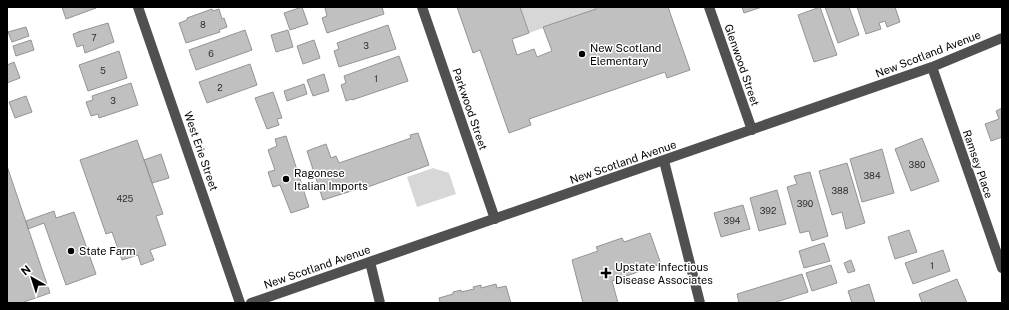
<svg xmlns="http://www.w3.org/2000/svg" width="1009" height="310" font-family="'Public Sans',sans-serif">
<rect width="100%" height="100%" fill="#fff"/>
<!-- green -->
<path fill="#d7d7d7" d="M 520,7 L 596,7 L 596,9 L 529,33 Z
M 433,168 L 449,173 L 456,194 L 417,207 L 407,177 Z"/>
<!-- building -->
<path fill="#c0c0c0" stroke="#949494" d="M 62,7 L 95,7 L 96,8 L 66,19 Z
M 302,7 L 308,24 L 290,30 L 284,13 Z
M 327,7 L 382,7 L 384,14 L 327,33 L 322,18 L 327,16 L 325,8 Z
M 457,7 L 520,7 L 529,33 L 512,39 L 517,55 L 534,49 L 537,57 L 552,51 L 543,27 L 596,9 L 596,7 L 668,7 L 690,70 L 667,78 L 665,72 L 529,119 L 531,125 L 509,133 L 480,50 L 473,53 Z
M 742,7 L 762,7 L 744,13 Z
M 820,7 L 837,55 L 814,62 L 798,15 Z
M 825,7 L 849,7 L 859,35 L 838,43 Z
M 857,7 L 895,7 L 900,22 L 887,27 L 885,21 L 879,23 L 881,29 L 866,34 Z
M 212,9 L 213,11 L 219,9 L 222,19 L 224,18 L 227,27 L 219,30 L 220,32 L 186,43 L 179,23 L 187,20 L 187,18 Z
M 108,23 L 114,42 L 85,53 L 83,45 L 77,47 L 73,34 L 79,32 L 78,32 Z
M 388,25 L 396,49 L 339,67 L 334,51 L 339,49 L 337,43 Z
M 26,27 L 29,36 L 12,42 L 8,32 Z
M 245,30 L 252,50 L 196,70 L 189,50 Z
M 288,30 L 293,47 L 276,52 L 271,35 Z
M 31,40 L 34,50 L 16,56 L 13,46 Z
M 314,40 L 320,58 L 303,64 L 297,46 Z
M 119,51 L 127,78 L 88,91 L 79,65 Z
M 399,56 L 408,81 L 352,100 L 351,99 L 346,101 L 341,85 L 346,83 L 344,76 Z
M 14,62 L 20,78 L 7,83 L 7,65 Z
M 250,64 L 257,85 L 207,103 L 199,82 Z
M 324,74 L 329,91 L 313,96 L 307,80 Z
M 131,83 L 138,105 L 99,118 L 98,114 L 91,116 L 86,102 L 93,100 L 92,96 Z
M 304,84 L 307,94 L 287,101 L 284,91 Z
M 273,92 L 282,118 L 277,119 L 279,125 L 267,129 L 255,98 Z
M 26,96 L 32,112 L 15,118 L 9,102 Z
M 1002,108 L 1002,137 L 991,141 L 985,124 L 999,119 L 996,111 Z
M 418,133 L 429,165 L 365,188 L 364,187 L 323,200 L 307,151 L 326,144 L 331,158 L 336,156 L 339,163 L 411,138 L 410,135 Z
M 286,136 L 309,207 L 291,213 L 280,185 L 273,187 L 268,172 L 275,170 L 268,150 L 277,146 L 275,139 Z
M 922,138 L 939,181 L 911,191 L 895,149 Z
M 137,140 L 163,214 L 156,216 L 166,245 L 150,250 L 154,260 L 141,265 L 138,255 L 122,260 L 112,232 L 106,234 L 80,160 Z
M 882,149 L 894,193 L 862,202 L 850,159 Z
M 161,154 L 169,178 L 152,183 L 144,160 Z
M 847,163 L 865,223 L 846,229 L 842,212 L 832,215 L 819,171 Z
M 7,166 L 50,293 L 21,303 L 7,303 Z
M 810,172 L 828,236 L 812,241 L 809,231 L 800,233 L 787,187 L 797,184 L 794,176 Z
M 777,190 L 786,224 L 759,231 L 750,198 Z
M 743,205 L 750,229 L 721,237 L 714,213 Z
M 54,211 L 56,218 L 74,212 L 96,274 L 66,285 L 44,223 L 28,229 L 26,221 Z
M 909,230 L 917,252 L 895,259 L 888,237 Z
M 650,233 L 661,264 L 612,281 L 618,303 L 583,303 L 572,260 L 598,251 L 596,247 L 622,238 L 624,242 Z
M 824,243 L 830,261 L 804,268 L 799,251 Z
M 943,250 L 950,271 L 913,284 L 905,263 Z
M 851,260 L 855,271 L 848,273 L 844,263 Z
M 831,265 L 837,283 L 812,291 L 806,273 Z
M 802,274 L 808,292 L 773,303 L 739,303 L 737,294 Z
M 957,279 L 967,303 L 922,303 L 919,294 Z
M 496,284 L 497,288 L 506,286 L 511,303 L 436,303 L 440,302 L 439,298 L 453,294 L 453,292 L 461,290 L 461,292 L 474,289 L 473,287 L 481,285 L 481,288 Z
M 869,284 L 875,303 L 852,303 L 848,291 Z"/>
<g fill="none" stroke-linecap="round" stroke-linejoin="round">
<!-- minor -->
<path stroke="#505050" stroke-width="10" d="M 138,7 L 240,303
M 422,7 L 495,219
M 709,7 L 752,130
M 932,67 L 1002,268
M 664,161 L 700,303
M 370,262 L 380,303
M 251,303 L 932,67 L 1002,38"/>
</g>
<!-- markers -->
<g fill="#000" stroke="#fff" stroke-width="1.5">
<circle cx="582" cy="54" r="4"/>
<circle cx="286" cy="179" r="4"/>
<circle cx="71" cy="251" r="4"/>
<path d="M604 267h4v4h4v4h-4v4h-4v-4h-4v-4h4z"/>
</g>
<g text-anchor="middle" stroke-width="3" stroke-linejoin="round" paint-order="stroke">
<!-- number labels -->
<g font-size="9" fill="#303030">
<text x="203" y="28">8</text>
<text x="94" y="41">7</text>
<text x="366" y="49">3</text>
<text x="211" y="57">6</text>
<text x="103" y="74">5</text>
<text x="376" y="82">1</text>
<text x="220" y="91">2</text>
<text x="113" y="104">3</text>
<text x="917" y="168">380</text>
<text x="872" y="179">384</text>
<text x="840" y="194">388</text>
<text x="125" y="202">425</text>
<text x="805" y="207">390</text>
<text x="768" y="214">392</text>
<text x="732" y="224">394</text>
<text x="932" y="269">1</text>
</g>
<!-- poi labels -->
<g font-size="11" fill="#000" stroke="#fff" text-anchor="start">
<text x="590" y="52">New Scotland<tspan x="590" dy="13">Elementary</tspan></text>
<text x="294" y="177">Ragonese<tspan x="294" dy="13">Italian Imports</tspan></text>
<text x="79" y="255">State Farm</text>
<text x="615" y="271">Upstate Infectious<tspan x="615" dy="13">Disease Associates</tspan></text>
</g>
<!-- street labels -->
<g font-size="11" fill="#000" stroke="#fff">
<text transform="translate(928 54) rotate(-21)" y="4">New Scotland Avenue</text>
<text transform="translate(742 65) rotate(71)" y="4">Glenwood Street</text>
<text transform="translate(470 109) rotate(71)" y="4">Parkwood Street</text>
<text transform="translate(201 151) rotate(71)" y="4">West Erie Street</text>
<text transform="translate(623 162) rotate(-19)" y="4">New Scotland Avenue</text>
<text transform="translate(978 164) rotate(71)" y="4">Ramsey Place</text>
<text transform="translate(317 267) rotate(-19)" y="4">New Scotland Avenue</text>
</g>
</g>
<!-- border -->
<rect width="1009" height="310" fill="none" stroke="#000000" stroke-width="16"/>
<!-- north arrow -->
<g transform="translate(32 278) rotate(321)" stroke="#ffffff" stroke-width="3" paint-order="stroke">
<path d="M0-3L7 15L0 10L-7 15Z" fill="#000000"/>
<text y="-6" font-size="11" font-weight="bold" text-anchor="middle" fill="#000000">N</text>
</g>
</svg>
